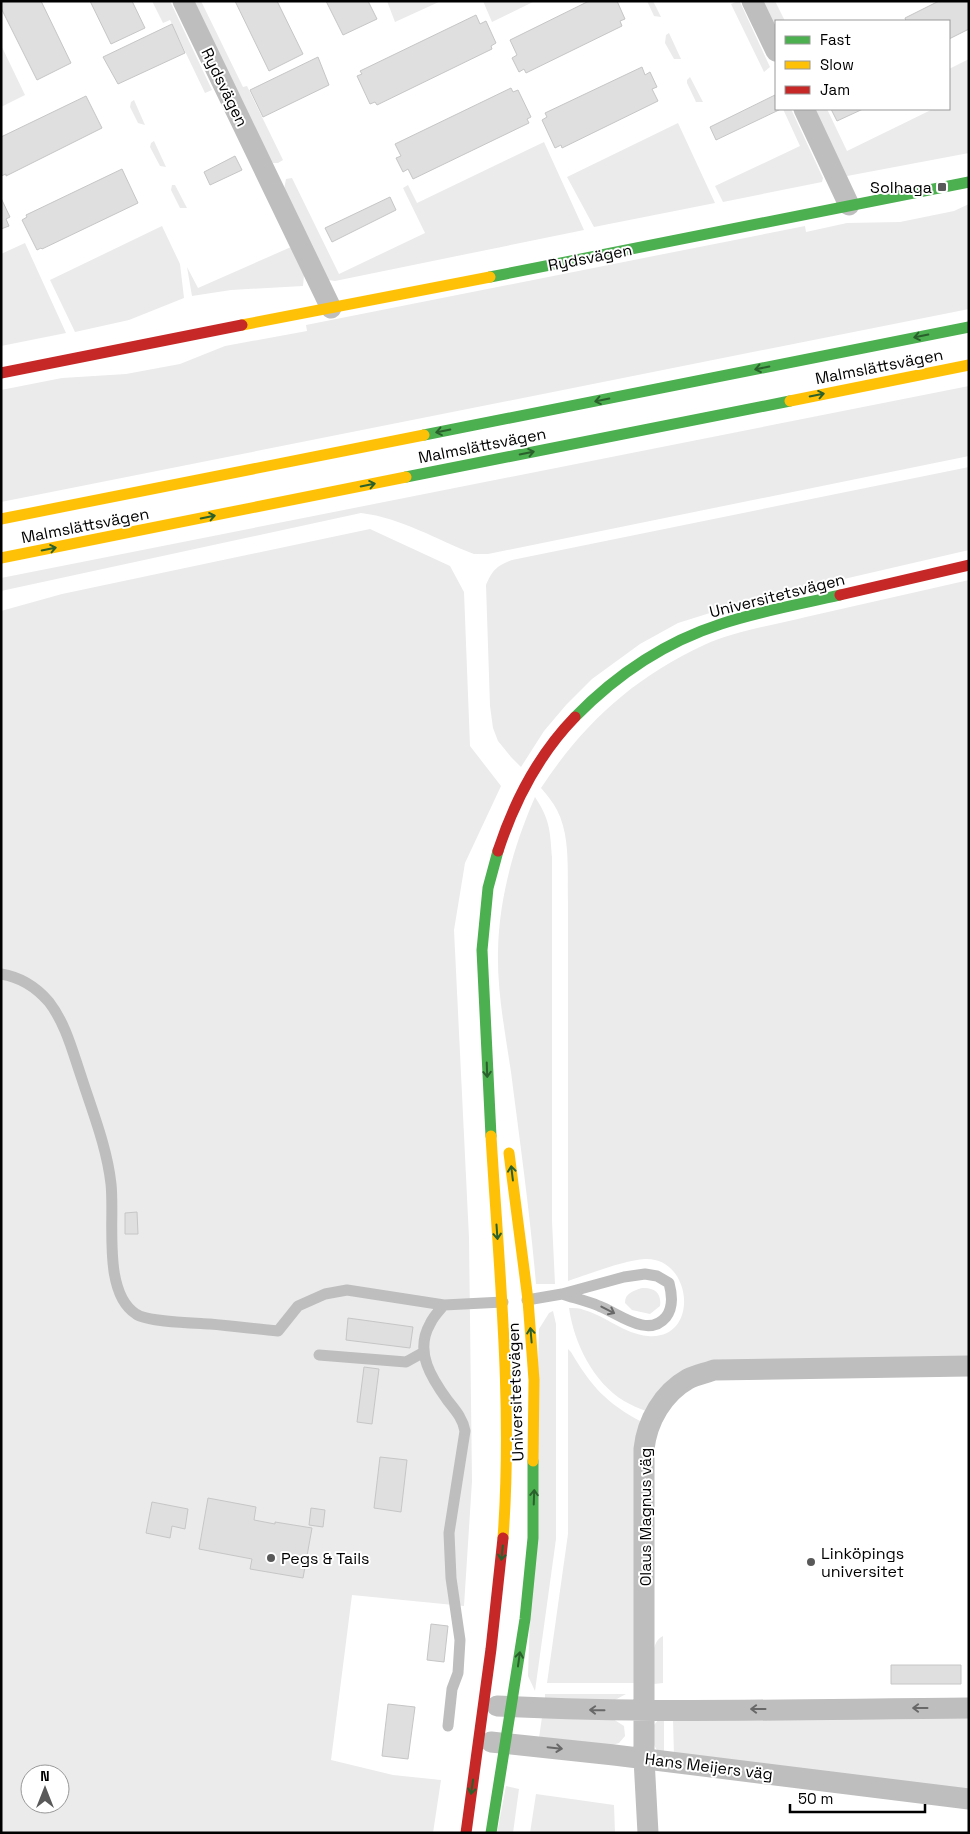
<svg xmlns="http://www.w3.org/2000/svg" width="970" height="1834" font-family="'Space Grotesk',sans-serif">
<rect width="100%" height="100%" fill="#fff"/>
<!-- green -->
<path fill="#ebebeb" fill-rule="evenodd" d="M 152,1 L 170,1 L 212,90 L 205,93 L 170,20 L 163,23 Z
M 194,1 L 201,1 L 243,87 L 247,86 L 283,160 L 278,163 L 273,163 L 270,159 Z
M 387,1 L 441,1 L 395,22 Z
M 483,1 L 535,1 L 492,22 Z
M 647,1 L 653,1 L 661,17 L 654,16 Z
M 762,1 L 775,1 L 785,21 L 776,21 L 776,31 Z
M 736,2 L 740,2 L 770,67 L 764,72 L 731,4 Z
M 669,33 L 681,59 L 674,59 L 665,43 L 666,35 Z
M 1,45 L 25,95 L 1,107 Z
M 969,59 L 969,153 L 847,176 L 814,109 L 827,109 L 847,151 L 933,109 L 949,109 L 949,69 Z
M 690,77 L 703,102 L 696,102 L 687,83 L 687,80 Z
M 134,100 L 145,125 L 138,123 L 130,107 L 131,102 Z
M 783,109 L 791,109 L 823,178 L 822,182 L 723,202 L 715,186 L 800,146 Z
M 678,123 L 715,203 L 594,227 L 567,177 Z
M 154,141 L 166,167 L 160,166 L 150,147 L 151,143 Z
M 544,142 L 584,230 L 335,281 L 328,280 L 284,189 L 286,179 L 292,178 L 339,274 L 425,233 L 403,188 L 408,185 L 417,203 Z
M 172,185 L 175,185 L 187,208 L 180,208 L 171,190 Z
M 969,204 L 969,309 L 1,502 L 1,390 L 62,378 L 126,374 L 180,364 L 225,346 L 307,331 L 306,325 L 805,226 L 806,232 L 847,223 L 900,222 L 954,211 Z
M 162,226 L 180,264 L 184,298 L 129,320 L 75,332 L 50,280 Z
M 25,243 L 66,333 L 1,346 L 1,254 Z
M 291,247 L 304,275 L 303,286 L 231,290 L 192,296 L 187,267 L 198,288 Z
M 969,386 L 969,456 L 488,554 L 474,554 C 437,540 402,518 361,513 L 1,591 L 1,578 Z
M 969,467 L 969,550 L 745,602 L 678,623 L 640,644 L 592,679 L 566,705 L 544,731 L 521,767 L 511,757 L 498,741 L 493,728 L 490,706 L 486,585 C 493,569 497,566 512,560 Z
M 370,529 L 450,566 L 464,592 L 470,746 L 501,786 L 465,863 L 454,930 L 469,1238 L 472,1481 L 464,1606 L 352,1595 L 331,1760 L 393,1775 L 441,1780 L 433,1833 L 1,1833 L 1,611 L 62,594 ZM 30,1774 L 60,1774 L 60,1804 L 30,1804 Z
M 969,580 L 969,1357 L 706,1364 L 646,1411 C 638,1408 631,1405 624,1401 C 593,1382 574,1343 569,1308 C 574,1308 580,1308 584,1310 C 606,1316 624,1334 648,1336 C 700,1341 693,1257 645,1259 C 625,1260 589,1274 568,1281 L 568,903 C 567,873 571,837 557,810 C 553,802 547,795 541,788 C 583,724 633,678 704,645 C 734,631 774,625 806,617 C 860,605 915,592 969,580 Z
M 535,797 C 550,820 550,830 552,858 L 552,1221 L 555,1284 L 536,1284 C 530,1213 520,1143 511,1072 C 505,1032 497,991 498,951 C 499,898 514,845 535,797 Z
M 642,1288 C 654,1287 662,1293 660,1306 L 650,1314 L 632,1310 L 625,1303 C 625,1293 633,1291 642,1288 Z
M 553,1311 L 556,1324 L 556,1539 L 535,1691 L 528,1676 L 539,1329 L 549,1313 Z
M 568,1349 L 571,1352 C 591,1386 606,1403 642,1422 L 634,1683 L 547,1683 L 568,1534 Z
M 663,1636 L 663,1683 L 654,1684 C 654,1670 648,1643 663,1636 Z
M 545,1694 L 626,1694 L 613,1701 L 545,1698 Z
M 542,1717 L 613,1719 L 624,1726 L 625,1736 L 619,1743 L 612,1745 L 539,1738 Z
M 969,1717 L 969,1792 L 674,1756 L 673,1719 Z
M 664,1718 L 664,1754 L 657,1750 L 654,1745 L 654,1725 L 659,1719 Z
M 506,1786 L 519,1789 L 513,1833 L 497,1833 Z
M 536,1794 L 614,1805 L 615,1833 L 530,1833 Z"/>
<!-- building -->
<path fill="#dfdfdf" stroke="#c6c6c6" d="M 1,1 L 41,1 L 71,63 L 37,80 L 1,8 Z
M 90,1 L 132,1 L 145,28 L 111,44 Z
M 235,1 L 277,1 L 303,54 L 269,71 Z
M 326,1 L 368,1 L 377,19 L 343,35 Z
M 589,1 L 617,1 L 625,19 L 620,21 L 622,26 L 526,73 L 524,69 L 519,72 L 512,58 L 517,55 L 510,40 Z
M 939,1 L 969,1 L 969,29 L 949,39 L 949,21 L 906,21 L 905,18 Z
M 476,15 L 480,24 L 486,21 L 496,43 L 491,46 L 492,49 L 377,105 L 375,102 L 370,104 L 357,76 L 362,74 L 360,71 Z
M 172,24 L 185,53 L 118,84 L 103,57 Z
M 318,57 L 329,85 L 263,117 L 250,90 Z
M 642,67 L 645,75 L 650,72 L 657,87 L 652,89 L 658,101 L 562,148 L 561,145 L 555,148 L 542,120 L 547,117 L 545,113 Z
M 511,88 L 513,92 L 518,90 L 531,117 L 527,119 L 529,123 L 413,179 L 408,169 L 403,172 L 396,158 L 401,156 L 395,144 Z
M 775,95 L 776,109 L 781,109 L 716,140 L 710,127 Z
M 86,96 L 102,128 L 6,176 L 6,174 L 1,176 L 1,137 Z
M 831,109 L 863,109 L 837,121 Z
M 235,156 L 242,170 L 210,185 L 204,172 Z
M 122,169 L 138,203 L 42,249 L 41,248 L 37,250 L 22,220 L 27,217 L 26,215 Z
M 390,197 L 396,210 L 332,242 L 325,228 Z
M 1,198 L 10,217 L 6,219 L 9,226 L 1,229 Z
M 137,1212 L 138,1234 L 125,1234 L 125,1213 Z
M 348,1318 L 413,1327 L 410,1348 L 346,1340 Z
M 364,1367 L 379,1369 L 372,1424 L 357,1422 Z
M 380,1457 L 407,1460 L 401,1512 L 374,1508 Z
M 208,1498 L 256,1507 L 254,1520 L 275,1524 L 275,1522 L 312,1528 L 303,1578 L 250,1569 L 252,1559 L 199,1549 Z
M 152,1502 L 188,1509 L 185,1529 L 172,1526 L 170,1538 L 146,1533 Z
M 311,1508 L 325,1510 L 323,1527 L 309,1525 Z
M 431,1624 L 448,1626 L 444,1662 L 427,1660 Z
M 891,1665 L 961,1665 L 961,1684 L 891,1684 Z
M 388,1704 L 415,1707 L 408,1759 L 382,1756 Z"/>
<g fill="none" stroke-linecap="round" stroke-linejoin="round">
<!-- lane -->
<path stroke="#bebebe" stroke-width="11" d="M 1,974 C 20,977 37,988 49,1002 C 66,1024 73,1053 82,1079 C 93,1113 107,1148 111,1184 C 115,1220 102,1292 136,1314 C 147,1322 195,1323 210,1324 C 233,1326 256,1329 278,1331 L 298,1306 L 325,1294 L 347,1290 L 444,1305 L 503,1302
M 527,1300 L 562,1294 L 624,1277 L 645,1274 L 657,1276 L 669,1283 C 672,1294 674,1307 666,1317 C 648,1339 618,1313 599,1306 C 587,1301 574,1298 562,1294
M 444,1305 C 439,1311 433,1317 430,1324 C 414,1352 432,1379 448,1401 C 456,1411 463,1419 465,1431 L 449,1533 L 451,1578 L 460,1640 L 458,1673 L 452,1689 L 448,1726
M 319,1355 L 406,1362 L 424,1352"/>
<!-- street -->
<path stroke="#bebebe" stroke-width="21" d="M 183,1 L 331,308
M 752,1 L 776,51
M 804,109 L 849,205
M 497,1706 C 654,1714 811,1709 969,1708
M 491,1742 L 614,1755 L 969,1799
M 648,1833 L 644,1759 L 644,1449 C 647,1421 663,1393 688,1379 C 696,1375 706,1373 714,1370 L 969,1366"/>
<!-- fast -->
<path stroke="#4caf50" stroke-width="11" d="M 490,277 L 969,182
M 424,435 L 969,327
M 406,477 L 790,401
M 575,717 C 616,675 665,642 721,624 C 760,611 801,604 840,595
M 491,1136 L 482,950 L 488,888 L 498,851
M 491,1833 L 525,1619 L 533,1538 L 533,1461"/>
<!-- slow -->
<path stroke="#ffc107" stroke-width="11" d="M 242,325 L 490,277
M 790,401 L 969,365
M 1,519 L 424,435
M 1,558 L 406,477
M 491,1136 C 499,1270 513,1404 503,1538
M 509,1153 L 528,1300 L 534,1380 L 533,1461"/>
<!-- jam -->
<path stroke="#c62828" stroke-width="11" d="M 1,373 L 242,325
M 840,595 L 969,565
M 498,851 C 514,802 539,754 575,717
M 466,1833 L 491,1649 L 503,1538"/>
</g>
<!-- one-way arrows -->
<defs><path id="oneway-shaft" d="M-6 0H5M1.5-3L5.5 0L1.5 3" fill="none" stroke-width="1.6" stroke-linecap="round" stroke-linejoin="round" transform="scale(1.25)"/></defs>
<g stroke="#2a602c">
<use href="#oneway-shaft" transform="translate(921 336) rotate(169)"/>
<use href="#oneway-shaft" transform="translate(762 368) rotate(169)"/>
<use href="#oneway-shaft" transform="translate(817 395) rotate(-11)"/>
<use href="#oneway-shaft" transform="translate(602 400) rotate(169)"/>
<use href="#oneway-shaft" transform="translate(443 431) rotate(169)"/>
<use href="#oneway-shaft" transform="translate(527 453) rotate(-11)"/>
<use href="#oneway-shaft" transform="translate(368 485) rotate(-11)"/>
<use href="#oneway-shaft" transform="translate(208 517) rotate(-11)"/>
<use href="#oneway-shaft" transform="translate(49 549) rotate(-11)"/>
<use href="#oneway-shaft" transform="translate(487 1070) rotate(88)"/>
<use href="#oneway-shaft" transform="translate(512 1173) rotate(-97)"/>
<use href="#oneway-shaft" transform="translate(497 1232) rotate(86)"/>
<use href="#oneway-shaft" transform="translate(531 1335) rotate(-95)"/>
<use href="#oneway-shaft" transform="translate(534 1497) rotate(-88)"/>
<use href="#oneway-shaft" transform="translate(502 1553) rotate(96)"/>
<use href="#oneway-shaft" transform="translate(519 1659) rotate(-82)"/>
<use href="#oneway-shaft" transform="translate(472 1787) rotate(98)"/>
</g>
<g stroke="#686868">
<use href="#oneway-shaft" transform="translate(608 1310) rotate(27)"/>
<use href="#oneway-shaft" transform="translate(920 1708) rotate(180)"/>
<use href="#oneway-shaft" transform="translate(758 1709) rotate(180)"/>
<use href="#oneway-shaft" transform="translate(597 1710) rotate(-179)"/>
<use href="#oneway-shaft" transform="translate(555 1748) rotate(6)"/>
</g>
<!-- markers -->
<g fill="#595959" stroke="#fff" stroke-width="2">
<rect x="937" y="182" width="10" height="10" rx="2.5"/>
<circle cx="271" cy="1558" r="5"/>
<circle cx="811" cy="1562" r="5"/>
</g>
<g text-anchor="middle" stroke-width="4" stroke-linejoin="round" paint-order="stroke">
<!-- street labels -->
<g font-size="16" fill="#000" stroke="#fff">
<text transform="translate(225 87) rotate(64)" y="6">Rydsvägen</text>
<text transform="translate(590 257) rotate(-11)" y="6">Rydsvägen</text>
<text transform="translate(879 366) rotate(-11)" y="6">Malmslättsvägen</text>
<text transform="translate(482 445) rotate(-11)" y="6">Malmslättsvägen</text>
<text transform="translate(85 525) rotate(-11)" y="6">Malmslättsvägen</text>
<text transform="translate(777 595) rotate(-14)" y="6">Universitetsvägen</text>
<text transform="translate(515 1392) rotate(-92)" y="6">Universitetsvägen</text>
<text transform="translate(645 1517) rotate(-90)" y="6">Olaus Magnus väg</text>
<text transform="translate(709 1766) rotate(7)" y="6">Hans Meijers väg</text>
</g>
<!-- poi labels -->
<g font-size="16" fill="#000" stroke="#fff" text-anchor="start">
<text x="932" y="193" text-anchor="end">Solhaga</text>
<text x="821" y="1559">Linköpings<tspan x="821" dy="18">universitet</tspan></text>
<text x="281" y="1564">Pegs &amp; Tails</text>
</g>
</g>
<!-- border -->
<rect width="970" height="1834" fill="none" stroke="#000000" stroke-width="5"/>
<!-- legend -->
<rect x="775" y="20" width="175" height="90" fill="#ffffff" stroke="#999999"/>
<rect x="785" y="36" width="25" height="8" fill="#4caf50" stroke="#999999"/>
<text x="820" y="45" font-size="15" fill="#000000">Fast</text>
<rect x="785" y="61" width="25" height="8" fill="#ffc107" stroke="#999999"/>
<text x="820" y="70" font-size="15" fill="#000000">Slow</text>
<rect x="785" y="86" width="25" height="8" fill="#c62828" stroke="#999999"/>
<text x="820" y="95" font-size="15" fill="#000000">Jam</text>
<!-- north arrow -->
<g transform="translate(45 1789)"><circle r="24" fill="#ffffff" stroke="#999999"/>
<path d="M0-4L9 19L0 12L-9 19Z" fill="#595959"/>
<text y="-8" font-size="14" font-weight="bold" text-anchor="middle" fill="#000000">N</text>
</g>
<!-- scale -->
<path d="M790 1804v8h135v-8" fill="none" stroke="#000000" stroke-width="2.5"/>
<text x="798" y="1804" font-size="15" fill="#000000" stroke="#ffffff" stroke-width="4" paint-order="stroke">50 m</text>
</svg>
